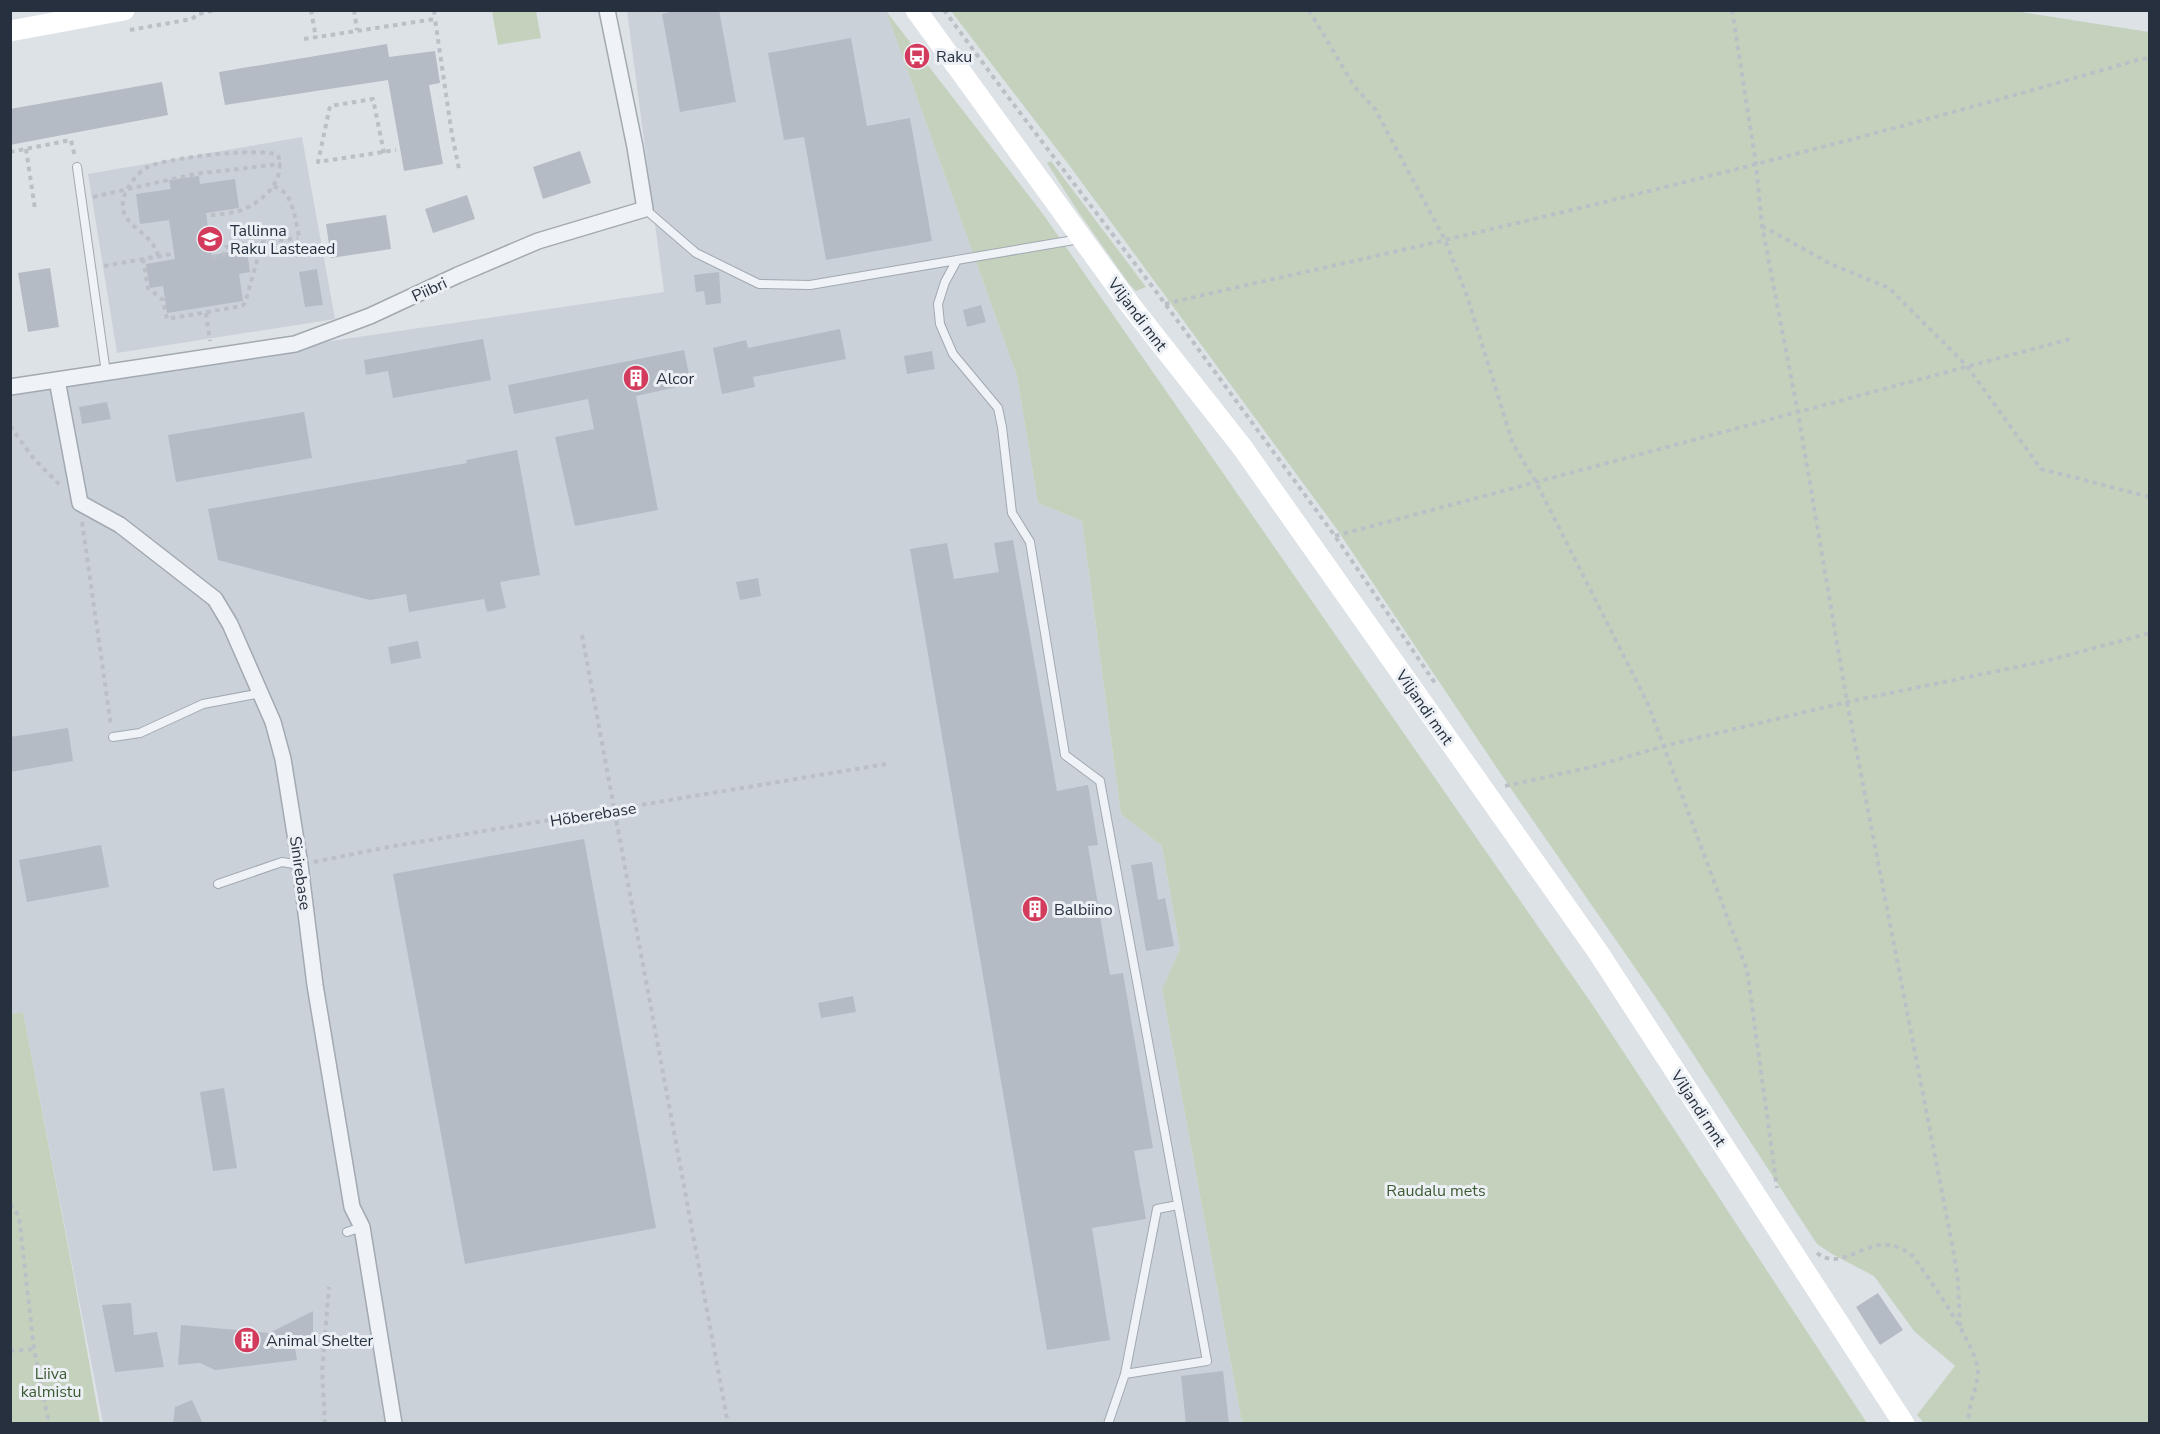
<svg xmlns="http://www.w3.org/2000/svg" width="2160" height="1434" font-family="'Nunito Sans',sans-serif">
<rect width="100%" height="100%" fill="#dde2e7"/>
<!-- built -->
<path fill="#cbd1d9" d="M 627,11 L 886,11 L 1017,376 L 1038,503 L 1082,521 L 1121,814 L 1162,846 L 1180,949 L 1162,989 L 1242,1423 L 103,1423 L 23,1012 L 11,1014 L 11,388 L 664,292 Z
M 302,137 L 335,319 L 117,353 L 88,174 Z"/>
<!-- green -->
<path fill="#c4d2bd" d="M 2008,10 L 2149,32 L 2149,1423 L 1924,1423 L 1917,1415 L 1955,1366 L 1914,1331 L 1874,1276 L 1832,1254 L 1817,1244 L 1665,1011 L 1507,783 L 1336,528 L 1069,165 L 951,11 Z
M 492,11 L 536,11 L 541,38 L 498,45 Z
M 886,11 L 1043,214 L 1592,1004 L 1867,1423 L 1242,1423 L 1162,989 L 1180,949 L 1162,846 L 1121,814 L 1082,521 L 1038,503 L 1017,376 Z
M 1051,161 L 1146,287 L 1136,291 L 1130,285 L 1077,210 L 1047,163 Z
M 23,1012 L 73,1272 L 100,1423 L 11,1423 L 10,1014 Z"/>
<!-- building -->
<path fill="#b4bbc4" d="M 679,10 L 719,10 L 736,102 L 680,112 L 662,14 Z
M 851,38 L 867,126 L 910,118 L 932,241 L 826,260 L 804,137 L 784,140 L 768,53 Z
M 387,44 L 389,57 L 435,51 L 440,83 L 429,85 L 443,164 L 404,171 L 388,80 L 225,105 L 219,72 Z
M 162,82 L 168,115 L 10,145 L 10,109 Z
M 580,151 L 591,183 L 543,199 L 533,167 Z
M 199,176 L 200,184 L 235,179 L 239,208 L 206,213 L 212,255 L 247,249 L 250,272 L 239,274 L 243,301 L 167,313 L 163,286 L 150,288 L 146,264 L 175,259 L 169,220 L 140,224 L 136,194 L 171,189 L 169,180 Z
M 467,195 L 475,219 L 433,233 L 425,209 Z
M 386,215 L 391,249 L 331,258 L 326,224 Z
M 50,268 L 59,327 L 28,332 L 18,273 Z
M 317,269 L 323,305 L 305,307 L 299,272 Z
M 719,272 L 721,303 L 706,305 L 704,291 L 696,292 L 694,275 Z
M 981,305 L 986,322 L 967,327 L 963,310 Z
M 840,329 L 846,359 L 753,377 L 755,387 L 722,394 L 713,348 L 746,340 L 748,348 Z
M 483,339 L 491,380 L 393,398 L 388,371 L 366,375 L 364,360 Z
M 684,350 L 691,384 L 636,396 L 658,510 L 575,526 L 555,437 L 594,429 L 588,399 L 514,414 L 508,385 Z
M 932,351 L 935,369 L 907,374 L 904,356 Z
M 107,402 L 111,419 L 82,424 L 79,407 Z
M 304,412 L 312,458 L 176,482 L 168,435 Z
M 517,450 L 540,575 L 500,582 L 506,608 L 487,612 L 484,599 L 409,612 L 406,594 L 370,600 L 218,560 L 208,509 L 467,463 L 466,460 Z
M 1013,540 L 1057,791 L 1088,785 L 1098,845 L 1088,846 L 1110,975 L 1123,973 L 1153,1148 L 1134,1151 L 1146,1219 L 1092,1228 L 1110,1340 L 1047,1350 L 910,549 L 947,543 L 954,579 L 999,572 L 994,543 Z
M 758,578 L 761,596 L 740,600 L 736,582 Z
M 418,641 L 421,658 L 391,664 L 388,647 Z
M 68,728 L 73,761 L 10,772 L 10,737 Z
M 584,839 L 656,1228 L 465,1264 L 393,874 Z
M 101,845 L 109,887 L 27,902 L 19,860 Z
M 1152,862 L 1158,900 L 1165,898 L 1174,946 L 1146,951 L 1131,865 Z
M 853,996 L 856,1012 L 821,1018 L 818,1003 Z
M 224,1088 L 237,1168 L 213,1171 L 200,1092 Z
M 1878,1293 L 1903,1330 L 1880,1345 L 1856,1307 Z
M 131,1303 L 134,1335 L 157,1332 L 164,1367 L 115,1372 L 102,1305 Z
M 313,1311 L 313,1349 L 295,1348 L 297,1360 L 215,1370 L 200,1363 L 178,1365 L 181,1325 L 269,1333 Z
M 1223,1371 L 1229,1424 L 1186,1424 L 1181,1376 Z
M 192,1400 L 203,1424 L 173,1424 L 175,1407 Z"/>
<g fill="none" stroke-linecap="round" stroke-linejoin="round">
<defs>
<path id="lane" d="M 77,167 L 106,373
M 645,209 L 696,253 L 759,284 L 810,285 L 1080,239
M 957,260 L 945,282 L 938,304 L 940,324 L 953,354 L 998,408 L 1002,427 L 1012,513 L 1030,542 L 1065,755 L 1100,781 L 1207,1361 L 1125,1374 L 1108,1424
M 113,737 L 140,733 L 203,704 L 261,693
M 218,884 L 282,862 L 300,865
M 347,1232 L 362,1227
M 1125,1374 L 1157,1209 L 1178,1205"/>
<path id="street" d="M 57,380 L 80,503 L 120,525 L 215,599 L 230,624 L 273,722 L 283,759 L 300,865 L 315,985 L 352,1207 L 362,1227 L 394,1424
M 10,387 L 295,344 L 370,316 L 458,275 L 538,241 L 645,209 L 635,147 L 607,10"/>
</defs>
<!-- lane casing -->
<use href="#lane" stroke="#a2a9b1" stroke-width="10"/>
<!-- street casing -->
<use href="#street" stroke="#a2a9b1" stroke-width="18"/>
<!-- path -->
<path stroke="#bbc0c6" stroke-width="4" stroke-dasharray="4.5 4.5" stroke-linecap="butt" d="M 311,10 L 316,38
M 354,10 L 357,30
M 434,10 L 435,19
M 944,10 L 1005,93 L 1155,290 L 1335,536 L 1437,686
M 1309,10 L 1354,86 L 1375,109 L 1445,240 L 1467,296 L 1513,444 L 1536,482 L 1648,704 L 1747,970 L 1777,1188
M 1732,10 L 1756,164 L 1762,226 L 1798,413 L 1847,702 L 1953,1249 L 1958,1281 L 1960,1328
M 130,30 L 192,19 L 198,14 L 216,10
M 304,39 L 435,19 L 452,135 L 459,169
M 26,149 L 35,209
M 10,152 L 71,140 L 75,157
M 384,153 L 373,99 L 330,106 L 318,162 L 396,150
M 274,186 L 287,194 L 294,212 L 299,237
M 93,197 L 195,174 L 281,164
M 1762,226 L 1831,264 L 1889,288 L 1967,366 L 2041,469 L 2150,497
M 158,256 C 152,230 119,227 123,201 C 125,189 136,174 146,168 C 162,158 261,147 278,155 C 286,179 265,200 244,209 C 233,214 218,214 206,216
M 213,257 L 224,254 L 226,247 L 298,238
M 143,259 L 148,288 L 163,300 L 167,319 L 242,306 L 245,303 L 262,243
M 104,266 L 171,254
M 1165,304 C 1258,282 1352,262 1445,240 C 1677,186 1908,127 2137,60 L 2150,58
M 206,313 L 210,341
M 10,426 L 34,459 L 60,485
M 82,522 L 111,726
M 1335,536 L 2074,338
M 582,635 L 728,1424
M 1505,786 L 1592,767 L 1664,746 L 1847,702 L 2046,661 L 2150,633
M 314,862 L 388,847 L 886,764
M 10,1204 L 19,1216 L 34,1349 L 49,1424
M 1817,1253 C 1841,1271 1862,1242 1888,1245 C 1898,1246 1905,1250 1913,1256 C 1928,1277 1980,1350 1978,1373 C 1977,1391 1967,1405 1969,1424
M 10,1351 L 34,1349
M 325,1424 L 322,1371 L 329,1287"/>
<!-- lane -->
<use href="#lane" stroke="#eff2f6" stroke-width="8"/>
<!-- street -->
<use href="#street" stroke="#eff2f6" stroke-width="15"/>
<!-- secondary -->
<path stroke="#fff" stroke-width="21" d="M 916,10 L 1131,306 L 1242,447 L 1598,952 L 1904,1424
M 10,31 L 124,10"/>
</g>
<!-- icons -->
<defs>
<symbol id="bus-disc" viewBox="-11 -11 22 22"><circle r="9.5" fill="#d33b5c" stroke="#ecf0f5"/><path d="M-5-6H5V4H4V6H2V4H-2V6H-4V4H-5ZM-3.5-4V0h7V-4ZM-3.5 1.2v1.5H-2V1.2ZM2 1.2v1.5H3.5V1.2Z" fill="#fff"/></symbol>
<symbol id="school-disc" viewBox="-11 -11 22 22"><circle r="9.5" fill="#d33b5c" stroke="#ecf0f5"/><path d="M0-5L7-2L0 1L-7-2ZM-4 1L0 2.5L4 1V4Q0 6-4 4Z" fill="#fff"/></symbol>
<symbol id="building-disc" viewBox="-11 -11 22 22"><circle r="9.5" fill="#d33b5c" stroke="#ecf0f5"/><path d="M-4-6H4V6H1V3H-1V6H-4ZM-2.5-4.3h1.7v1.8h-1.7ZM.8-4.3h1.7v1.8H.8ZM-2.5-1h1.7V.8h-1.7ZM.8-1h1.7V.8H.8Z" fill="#fff"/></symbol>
</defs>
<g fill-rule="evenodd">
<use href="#bus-disc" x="902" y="41" width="30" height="30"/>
<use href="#school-disc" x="195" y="224" width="30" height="30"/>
<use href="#building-disc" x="621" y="363" width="30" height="30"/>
<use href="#building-disc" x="1020" y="894" width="30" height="30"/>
<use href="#building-disc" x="232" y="1325" width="30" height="30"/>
</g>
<g text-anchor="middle" stroke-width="6" stroke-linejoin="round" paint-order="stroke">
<!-- poi labels -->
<g font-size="16" fill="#26303e" stroke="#ecf0f5" text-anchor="start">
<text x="936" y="62">Raku</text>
<text x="230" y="236">Tallinna<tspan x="230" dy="18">Raku Lasteaed</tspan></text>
<text x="656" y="384">Alcor</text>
<text x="1054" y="915">Balbiino</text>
<text x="266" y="1346">Animal Shelter</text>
</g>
<!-- street labels -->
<g font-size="16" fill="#26303e" stroke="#ecf0f5">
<text transform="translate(429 289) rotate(-25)" y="6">Piibri</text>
<text transform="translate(1138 314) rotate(53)" y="6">Viljandi mnt</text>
<text transform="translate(1425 707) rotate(55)" y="6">Viljandi mnt</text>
<text transform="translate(593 814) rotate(-9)" y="6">Hõberebase</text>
<text transform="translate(301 873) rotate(82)" y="6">Sinirebase</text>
<text transform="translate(1699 1108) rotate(57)" y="6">Viljandi mnt</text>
</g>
<!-- park labels -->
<g font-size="16" fill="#3d5b32" stroke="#ecf0f5">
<text x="1436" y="1196">Raudalu mets</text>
<text x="51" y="1379">Liiva<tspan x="51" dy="18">kalmistu</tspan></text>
</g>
</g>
<!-- border -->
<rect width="2160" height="1434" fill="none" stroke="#26303e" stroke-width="24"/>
</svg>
